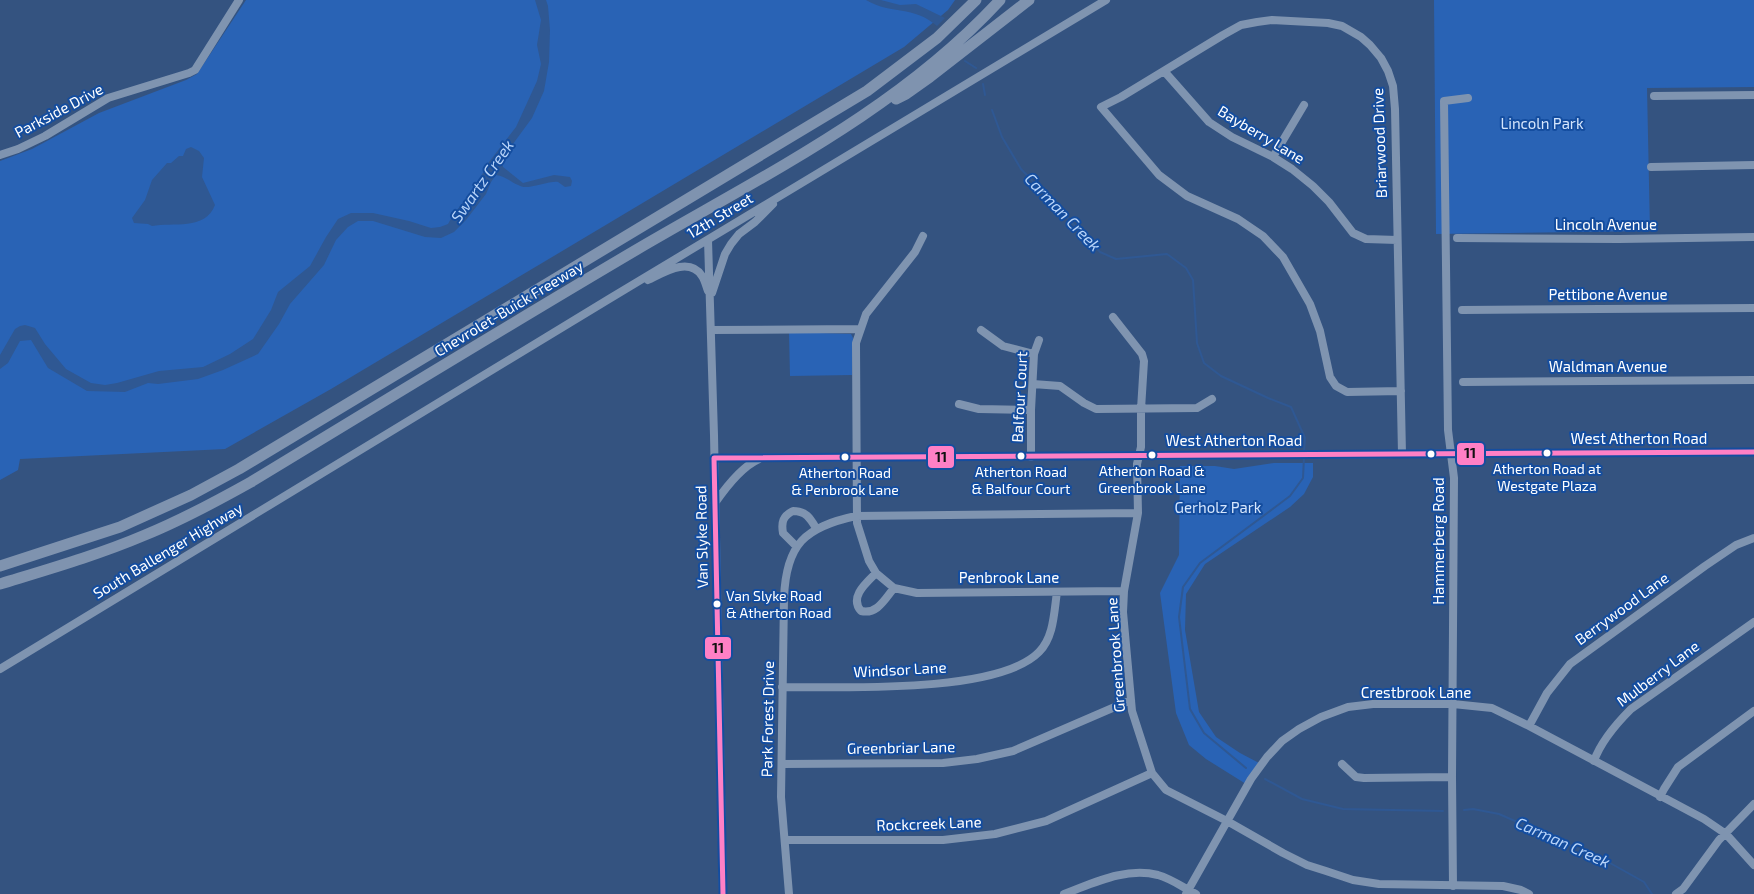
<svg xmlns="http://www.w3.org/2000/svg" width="1754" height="894" font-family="'Exo 2',sans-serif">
<rect width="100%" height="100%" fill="#345380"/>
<!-- green -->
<path fill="#2963b5" d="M 246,0 L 955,0 L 948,10 L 904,47 L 331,389 L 225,449 L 20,459 L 18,470 L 0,480 L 0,161 L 32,149 L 99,113 L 186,80 L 197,74 Z
M 1434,0 L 1754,0 L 1754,87 L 1647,88 L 1650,231 L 1436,234 Z
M 789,332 L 851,334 L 853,338 L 852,375 L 790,376 Z
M 1274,463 L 1313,463 L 1313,477 L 1304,494 L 1290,507 L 1205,564 L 1186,594 L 1185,630 L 1199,712 L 1216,737 L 1240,753 L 1259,763 L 1246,784 L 1206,759 L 1189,745 L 1176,713 L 1160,593 L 1179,555 L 1180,466 L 1215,466 L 1234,469 Z"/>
<!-- water -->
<path fill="#2f5893" d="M 535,0 L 546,0 L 548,6 L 550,30 L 549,62 L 544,91 L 532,118 L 502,159 L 503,167 L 523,183 L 554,175 L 570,177 L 572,181 L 571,186 L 565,187 C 562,185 560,183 558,182 C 554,180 533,187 526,187 C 516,187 507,176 496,175 L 491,182 L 486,194 L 466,220 L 454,232 L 441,238 L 425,237 L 373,221 L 358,221 L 348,227 L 336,240 L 324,265 L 290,304 L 279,324 L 258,354 L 223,370 L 198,379 L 158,384 L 148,383 L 125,392 L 87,391 L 48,368 L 31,340 L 20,341 L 8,363 L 0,369 L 0,355 L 15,329 L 20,326 L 25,325 L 35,328 L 45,344 L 66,369 L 91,383 L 105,385 L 117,383 L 159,371 L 203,367 L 230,354 L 253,339 L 271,310 L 278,292 L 310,266 L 326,237 L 338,219 L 351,213 L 373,213 L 409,221 L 431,228 L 440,227 L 448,224 L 453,215 L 474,189 L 489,162 L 516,127 L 537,81 L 541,64 L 537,45 L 541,20 Z
M 866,0 L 881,0 L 900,5 L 916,4 L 945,18 L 937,26 C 913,5 891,15 866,0 Z
M 191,147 L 199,151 L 204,158 L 202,177 L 215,205 C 205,231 173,222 152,226 L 148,224 L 134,223 L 132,218 L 145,200 L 152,180 L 167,163 L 171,163 L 179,156 L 183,156 L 186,149 Z"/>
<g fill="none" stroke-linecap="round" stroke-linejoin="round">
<!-- stream -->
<path stroke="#2f5893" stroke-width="2" d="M 965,61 L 976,68
M 983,84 L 985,95
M 992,110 L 1002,137 L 1021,169 L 1100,252 L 1116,259 L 1167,254 L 1186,268 L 1193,280 L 1197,343 L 1204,363 L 1221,376 L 1268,398 L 1291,407 L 1305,438 L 1304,452
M 1246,768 L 1204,733 L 1190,709 L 1179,617 L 1183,587 L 1200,563 L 1290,496 L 1303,478 L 1304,457
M 1265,779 L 1302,799 L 1343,809 L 1443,811
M 1464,810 L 1473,809 L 1499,814 L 1610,863 L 1644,882 L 1652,894"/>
<!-- minor -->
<path stroke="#7f94b0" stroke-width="8" d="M 1164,71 L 1209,122 L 1232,137 L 1273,157 L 1292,169 L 1313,186 L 1329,202 L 1353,233 L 1366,239 L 1397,240
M 1654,96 L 1754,95
M 0,155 L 18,149 L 45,136 L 108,98 L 189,73 L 195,70 L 239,0
M 1273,157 L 1304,105
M 1651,167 L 1754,165
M 923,236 L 915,252 L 866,314 L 856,343 L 857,523 L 869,561 L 876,573 L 894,588 L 917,593 L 1124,591
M 1457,238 L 1619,239 L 1754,237
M 708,240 L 714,435 L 723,894
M 648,280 C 663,273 689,256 702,276 C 705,280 706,286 708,291
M 712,293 L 725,254 L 731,244 L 739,234 L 755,222 L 773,204
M 1462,310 L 1754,308
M 1113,317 L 1142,354 L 1144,361 L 1141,409 L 1141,447 L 1137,464 L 1138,513 L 1124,591 L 1123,612 L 1132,711 L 1152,773 L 1166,790 L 1227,821 L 1283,853 L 1307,865 L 1326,871 L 1353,880 L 1379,884 L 1503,886 L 1521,890 L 1529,894
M 711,330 L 860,329
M 981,330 L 1003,346 L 1034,354
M 1463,382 L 1754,380
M 1033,384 L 1060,386 L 1084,403 L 1096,409 L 1197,408 L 1212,399
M 1401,391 L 1347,392 L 1336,386 L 1330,377 L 1320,331 L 1310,304 L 1283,257 L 1263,236 L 1238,219 L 1187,196 L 1159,175 L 1101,107 L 1121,97 L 1223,35 L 1241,25 L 1257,22 L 1272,20 L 1328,23 L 1342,26 L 1361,37 L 1370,45 L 1381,58 L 1388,71 L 1393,86 L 1395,109 L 1402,454
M 959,404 L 979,409 L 1031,410
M 1031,457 L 1031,410 L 1034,354 L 1039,340
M 714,458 L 1754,452
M 715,503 C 726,487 741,467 759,459
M 796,546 L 783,533 C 781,522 783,516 793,511 C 806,511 810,518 816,528
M 876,573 C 866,583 849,597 861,611 C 877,615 885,599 894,588
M 0,669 L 609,299 L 1106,0
M 782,687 C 841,687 998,694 1039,652 C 1054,637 1054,612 1057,592
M 1529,726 L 1547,693 L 1570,664 L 1705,566 L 1736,545 L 1754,538
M 1594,761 C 1601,741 1616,724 1631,709 L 1754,622
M 782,764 L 943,763 L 977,759 L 1013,751 L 1131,700
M 1342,764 L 1356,777 L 1364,778 L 1452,777
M 1660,797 L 1664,789 L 1678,767 L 1754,711
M 785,840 L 943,840 L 995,834 L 1046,821 L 1152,773
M 1453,886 L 1452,777 L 1454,478 L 1448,430 L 1444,101 L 1468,98
M 789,894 L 781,797 L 784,598 C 786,544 805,527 856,516 L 1138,513
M 1064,894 C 1094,883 1125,867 1158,875 C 1172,879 1184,888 1196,894
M 1186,894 L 1251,779 L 1267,757 L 1282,741 L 1299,729 L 1321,717 L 1348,707 L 1373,704 L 1453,704 L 1492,708 L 1529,726 L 1704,819 L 1726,834 L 1754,865
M 1676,894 L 1683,889 L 1719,840 L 1754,804"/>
<!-- highway -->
<path stroke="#7f93af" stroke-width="11" d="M 896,99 L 906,94 L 930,77 L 1029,0
M 0,566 L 120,527 L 191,495 L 239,469 L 867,91 L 937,38 L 976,0
M 0,584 C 49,569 98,555 145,535 C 182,520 217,501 251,482 C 379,404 507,326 636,250 C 762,176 899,110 1000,0"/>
<defs>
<path id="bus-1" d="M 723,894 L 714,458 L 1754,452"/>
</defs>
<!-- bus-1 casing -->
<use href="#bus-1" stroke="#144d9f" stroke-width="9"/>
<!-- bus-1 -->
<use href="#bus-1" stroke="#ff80c5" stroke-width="5"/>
</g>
<!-- markers -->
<g fill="#fff" stroke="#144d9f" stroke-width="2">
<circle cx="1547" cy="453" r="4.5"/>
<circle cx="1431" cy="454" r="4.5"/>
<circle cx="1152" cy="455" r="4.5"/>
<circle cx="1021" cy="456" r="4.5"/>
<circle cx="845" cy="457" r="4.5"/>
<circle cx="717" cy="604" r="4.5"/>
</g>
<g text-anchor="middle" stroke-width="4" stroke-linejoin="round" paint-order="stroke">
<!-- bus labels -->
<g font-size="14" fill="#fff" stroke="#144d9f">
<text x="1547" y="474">Atherton Road at<tspan x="1547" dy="17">Westgate Plaza</tspan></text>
<text x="1152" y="476">Atherton Road &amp;<tspan x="1152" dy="17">Greenbrook Lane</tspan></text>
<text x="1021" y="477">Atherton Road<tspan x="1021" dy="17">&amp; Balfour Court</tspan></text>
<text x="845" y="478">Atherton Road<tspan x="845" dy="17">&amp; Penbrook Lane</tspan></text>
<text x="726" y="601" text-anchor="start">Van Slyke Road<tspan x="726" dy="17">&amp; Atherton Road</tspan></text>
</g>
<!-- street labels -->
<g font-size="15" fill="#fff" stroke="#144d9f">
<text transform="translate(59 111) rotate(-28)" y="5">Parkside Drive</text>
<text transform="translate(1261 135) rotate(31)" y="5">Bayberry Lane</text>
<text transform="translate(1380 143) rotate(-92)" y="5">Briarwood Drive</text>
<text transform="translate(720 216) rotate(-31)" y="5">12th Street</text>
<text x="1606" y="230">Lincoln Avenue</text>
<text x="1608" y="300">Pettibone Avenue</text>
<text transform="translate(509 309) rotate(-31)" y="5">Chevrolet-Buick Freeway</text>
<text x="1608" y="372">Waldman Avenue</text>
<text transform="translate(1020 397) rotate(-87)" y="5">Balfour Court</text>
<text x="1639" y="444">West Atherton Road</text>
<text x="1234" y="446">West Atherton Road</text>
<text transform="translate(702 537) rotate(-91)" y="5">Van Slyke Road</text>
<text transform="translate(1439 541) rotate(-90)" y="5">Hammerberg Road</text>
<text transform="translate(168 551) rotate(-31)" y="5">South Ballenger Highway</text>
<text x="1009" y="583">Penbrook Lane</text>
<text transform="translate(1622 609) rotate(-36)" y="5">Berrywood Lane</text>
<text transform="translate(1116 655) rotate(-94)" y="5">Greenbrook Lane</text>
<text transform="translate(900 670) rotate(-3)" y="5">Windsor Lane</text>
<text transform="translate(1658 674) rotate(-37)" y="5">Mulberry Lane</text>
<text x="1416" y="698">Crestbrook Lane</text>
<text transform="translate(768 719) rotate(-89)" y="5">Park Forest Drive</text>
<text transform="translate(901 748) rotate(-1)" y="5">Greenbriar Lane</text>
<text transform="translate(929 824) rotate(-2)" y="5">Rockcreek Lane</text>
</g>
<!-- park labels -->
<g font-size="15" fill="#d5e6fd" stroke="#144d9f">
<text x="1542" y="129">Lincoln Park</text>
<text x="1218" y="513">Gerholz Park</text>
</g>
<!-- water labels -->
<g font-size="16" font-style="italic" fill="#b9d5fa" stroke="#144d9f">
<text transform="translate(482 181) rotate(-55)" y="6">Swartz Creek</text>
<text transform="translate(1063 212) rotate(46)" y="6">Carman Creek</text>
<text transform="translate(1563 842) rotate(24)" y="6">Carman Creek</text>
</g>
</g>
<g stroke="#144d9f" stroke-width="2">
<rect x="1456" y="442" width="29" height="24" rx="5" fill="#ff80c5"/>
<rect x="927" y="445" width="28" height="24" rx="5" fill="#ff80c5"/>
<rect x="704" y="636" width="28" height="24" rx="5" fill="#ff80c5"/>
</g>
<g font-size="14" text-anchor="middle" font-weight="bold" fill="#111">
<text x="1470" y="458">11</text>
<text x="941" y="462">11</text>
<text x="718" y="653">11</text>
</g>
</svg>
